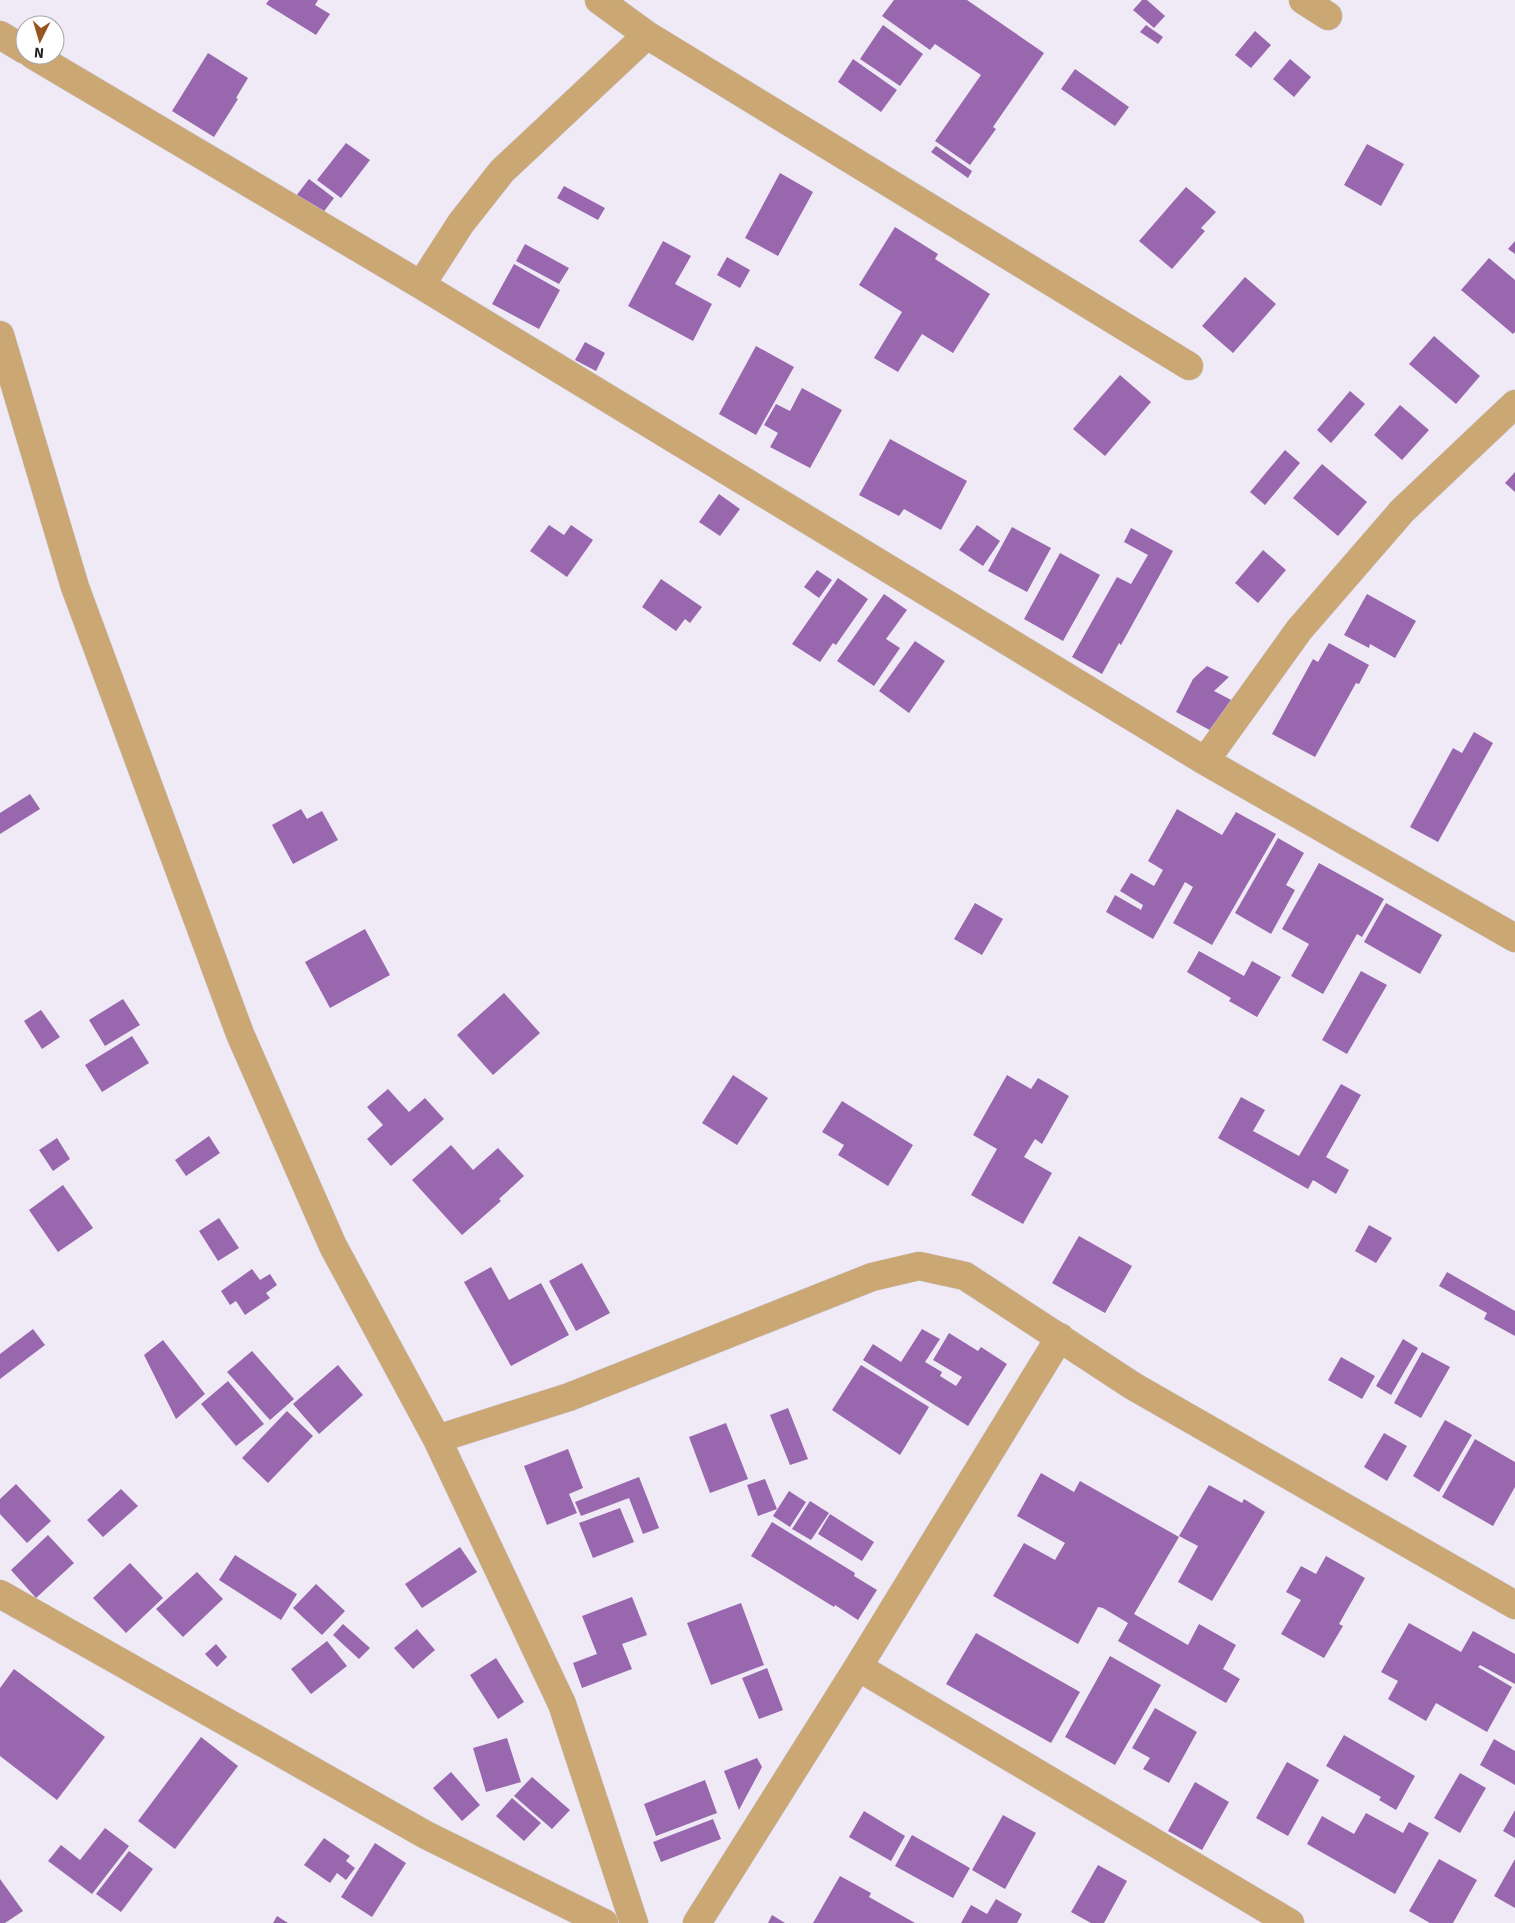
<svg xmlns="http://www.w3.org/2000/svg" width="1515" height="1923" font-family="Signika,sans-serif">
<rect width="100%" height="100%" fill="#f0eaf7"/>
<!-- building -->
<path fill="#9867ad" d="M 269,0 L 318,0 L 315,5 L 330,14 L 316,35 L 266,4 Z
M 894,0 L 967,0 L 1044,53 L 993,127 L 996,129 L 970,165 L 935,141 L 981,75 L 935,44 L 930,50 L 882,16 Z
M 1142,0 L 1147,0 L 1165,16 L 1154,28 L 1133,10 Z
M 883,25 L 923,54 L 900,86 L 860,59 Z
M 1146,25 L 1163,37 L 1158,44 L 1140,32 Z
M 1255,31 L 1271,45 L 1251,68 L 1235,55 Z
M 208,53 L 248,78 L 236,98 L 238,99 L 214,137 L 172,111 Z
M 853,59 L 897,90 L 881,112 L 838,82 Z
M 1290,59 L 1311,77 L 1294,97 L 1273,79 Z
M 1075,69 L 1129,107 L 1115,126 L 1061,89 Z
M 346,143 L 370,160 L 341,198 L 317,180 Z
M 1367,144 L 1404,164 L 1381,206 L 1344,185 Z
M 936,146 L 972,171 L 968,178 L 931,152 Z
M 780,173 L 813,192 L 778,256 L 745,238 Z
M 309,179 L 334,198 L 322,214 L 296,196 Z
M 564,186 L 605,208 L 598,220 L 557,198 Z
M 1186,187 L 1216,212 L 1201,228 L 1205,231 L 1172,269 L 1139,241 Z
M 895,227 L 938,254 L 935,259 L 990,294 L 953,353 L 922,334 L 898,372 L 874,358 L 902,312 L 859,285 Z
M 663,241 L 691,256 L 675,284 L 712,304 L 693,341 L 628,306 Z
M 1515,241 L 1515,254 L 1508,249 Z
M 525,244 L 569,268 L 559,284 L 516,261 Z
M 727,257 L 750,270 L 740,288 L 717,275 Z
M 1489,258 L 1515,280 L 1515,332 L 1513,334 L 1461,290 Z
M 514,264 L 560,290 L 539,329 L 492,304 Z
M 1245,277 L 1276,304 L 1233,353 L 1202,326 Z
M 1434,336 L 1480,376 L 1456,404 L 1409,364 Z
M 585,342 L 605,353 L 596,371 L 575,360 Z
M 756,346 L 794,367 L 756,435 L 719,414 Z
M 1120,375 L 1151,402 L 1105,456 L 1073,429 Z
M 802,388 L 842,410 L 810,468 L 770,447 L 778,433 L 764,425 L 776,404 L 790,411 Z
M 1350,391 L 1365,404 L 1331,443 L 1317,430 Z
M 1400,405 L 1429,430 L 1402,460 L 1374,435 Z
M 890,439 L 967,481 L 941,530 L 904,509 L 899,516 L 859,495 Z
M 1285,450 L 1300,463 L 1265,505 L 1250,492 Z
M 1322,464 L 1367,502 L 1338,536 L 1293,498 Z
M 1515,472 L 1515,492 L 1505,483 Z
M 719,494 L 740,509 L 720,536 L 699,522 Z
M 549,525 L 564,535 L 571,525 L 593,540 L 567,577 L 530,551 Z
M 977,525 L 1000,541 L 983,566 L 959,550 Z
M 1012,527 L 1051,548 L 1027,592 L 988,571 Z
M 1131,528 L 1173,551 L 1121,645 L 1119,643 L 1102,674 L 1072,657 L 1117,577 L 1131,584 L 1148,555 L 1124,542 Z
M 1263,550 L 1286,570 L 1258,603 L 1235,583 Z
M 1060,553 L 1100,575 L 1063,641 L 1024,619 Z
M 817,570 L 832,580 L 819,598 L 804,587 Z
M 838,578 L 868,599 L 836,645 L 833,643 L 820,662 L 792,644 Z
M 661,579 L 702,607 L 690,623 L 685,619 L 676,631 L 642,607 Z
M 884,594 L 907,610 L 886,639 L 900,648 L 874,686 L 837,661 Z
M 1367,594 L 1416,621 L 1395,658 L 1370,644 L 1369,648 L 1344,635 Z
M 915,641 L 945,661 L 909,713 L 879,691 Z
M 1329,643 L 1369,665 L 1359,684 L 1356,683 L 1315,757 L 1272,734 L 1313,659 L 1318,662 Z
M 1207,666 L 1229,677 L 1214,691 L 1237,703 L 1219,735 L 1176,712 L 1193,679 Z
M 1474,732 L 1493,743 L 1438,842 L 1410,827 L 1453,748 L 1462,753 Z
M 30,794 L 40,809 L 0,834 L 0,813 Z
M 301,809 L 307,819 L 322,811 L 338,840 L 293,864 L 272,825 Z
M 1177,809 L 1222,835 L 1236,812 L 1276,834 L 1212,945 L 1173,923 L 1193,887 L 1185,882 L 1153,939 L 1106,912 L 1115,895 L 1141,910 L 1143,905 L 1120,891 L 1131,873 L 1154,886 L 1163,870 L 1148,861 Z
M 1278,838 L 1304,853 L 1286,885 L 1295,890 L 1271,934 L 1235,913 Z
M 1319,863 L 1384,899 L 1362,937 L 1357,934 L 1323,994 L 1291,976 L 1309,944 L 1282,929 Z
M 975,903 L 1003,919 L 982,955 L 954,939 Z
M 1386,903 L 1442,935 L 1420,974 L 1364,942 Z
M 365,929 L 390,975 L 330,1008 L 305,962 Z
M 1199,951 L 1244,976 L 1252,961 L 1281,977 L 1257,1017 L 1229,1001 L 1231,998 L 1187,972 Z
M 1361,971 L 1387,985 L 1347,1054 L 1322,1040 Z
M 504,993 L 540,1033 L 493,1075 L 457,1035 Z
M 123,999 L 140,1025 L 105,1046 L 89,1020 Z
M 41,1010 L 60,1037 L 42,1049 L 24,1021 Z
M 132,1036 L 149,1063 L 102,1092 L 85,1065 Z
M 733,1075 L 768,1098 L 737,1145 L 702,1123 Z
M 1007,1075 L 1031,1089 L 1038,1078 L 1069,1096 L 1042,1144 L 1035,1139 L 1024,1157 L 1052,1173 L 1023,1224 L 971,1195 L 997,1149 L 973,1135 Z
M 1341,1084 L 1361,1095 L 1326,1157 L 1349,1170 L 1336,1194 L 1313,1180 L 1308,1189 L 1218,1138 L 1241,1097 L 1265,1110 L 1253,1131 L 1299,1156 Z
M 388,1089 L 409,1112 L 425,1098 L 444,1119 L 391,1166 L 367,1139 L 383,1125 L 367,1107 Z
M 842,1101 L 913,1145 L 888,1186 L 838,1155 L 844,1145 L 822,1132 Z
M 209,1136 L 220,1153 L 186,1176 L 175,1160 Z
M 57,1138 L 70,1159 L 53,1171 L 39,1150 Z
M 451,1145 L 473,1170 L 498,1148 L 524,1176 L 499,1199 L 501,1201 L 462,1235 L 412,1180 Z
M 63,1185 L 93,1228 L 58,1252 L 29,1210 Z
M 219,1218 L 239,1248 L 218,1261 L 199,1231 Z
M 1369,1225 L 1392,1238 L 1376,1263 L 1355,1251 Z
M 1079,1236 L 1132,1266 L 1105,1313 L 1052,1283 Z
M 582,1263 L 610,1313 L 576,1331 L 549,1281 Z
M 491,1267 L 509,1300 L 541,1283 L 569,1335 L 511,1366 L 464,1282 Z
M 252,1269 L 260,1280 L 270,1274 L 277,1285 L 266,1293 L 270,1298 L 245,1315 L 236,1301 L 230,1305 L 221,1291 Z
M 1447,1272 L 1515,1311 L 1515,1336 L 1484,1319 L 1487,1313 L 1439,1286 Z
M 33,1329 L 45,1345 L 0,1379 L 0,1354 Z
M 922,1329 L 940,1339 L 925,1362 L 942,1372 L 940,1376 L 956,1386 L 962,1377 L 933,1360 L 949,1333 L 978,1351 L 981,1347 L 1007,1364 L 968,1426 L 863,1360 L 873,1344 L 901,1362 Z
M 1403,1339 L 1418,1348 L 1391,1395 L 1376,1386 Z
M 163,1340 L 205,1394 L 176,1419 L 144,1355 Z
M 252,1351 L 294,1399 L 270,1420 L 227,1372 Z
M 1422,1352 L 1450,1367 L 1421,1418 L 1394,1403 Z
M 1341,1357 L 1375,1376 L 1362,1399 L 1328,1380 Z
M 338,1365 L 363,1395 L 319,1434 L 293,1404 Z
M 861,1365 L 929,1407 L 900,1455 L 832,1410 Z
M 228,1381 L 264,1424 L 236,1446 L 201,1404 Z
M 788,1408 L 808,1459 L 790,1465 L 770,1415 Z
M 287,1411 L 313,1436 L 268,1483 L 242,1458 Z
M 1445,1420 L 1472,1435 L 1439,1492 L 1413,1476 Z
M 726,1423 L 748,1479 L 710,1493 L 689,1437 Z
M 1384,1433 L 1407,1446 L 1387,1481 L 1364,1467 Z
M 1475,1439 L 1515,1462 L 1515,1487 L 1493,1526 L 1442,1497 Z
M 568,1449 L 583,1488 L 569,1494 L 577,1513 L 547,1525 L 524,1466 Z
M 1041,1473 L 1074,1492 L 1080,1481 L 1179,1537 L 1134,1614 L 1188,1645 L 1199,1624 L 1236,1645 L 1223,1669 L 1240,1679 L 1226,1703 L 1118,1641 L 1128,1623 L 1103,1608 L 1098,1607 L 1078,1644 L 993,1596 L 1024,1543 L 1055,1560 L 1065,1543 L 1017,1516 Z
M 639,1477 L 659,1528 L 643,1534 L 629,1498 L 581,1516 L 575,1502 Z
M 765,1479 L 777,1509 L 758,1516 L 747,1485 Z
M 16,1484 L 51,1521 L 27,1543 L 0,1514 L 0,1499 Z
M 1209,1485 L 1242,1503 L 1244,1499 L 1265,1512 L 1212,1601 L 1178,1582 L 1198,1546 L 1179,1536 Z
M 121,1489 L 138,1506 L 103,1537 L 87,1520 Z
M 789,1491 L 806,1502 L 790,1527 L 773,1516 Z
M 810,1501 L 829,1513 L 811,1540 L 792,1529 Z
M 620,1508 L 634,1542 L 593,1558 L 579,1523 Z
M 830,1514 L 874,1542 L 862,1561 L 818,1534 Z
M 772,1522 L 855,1573 L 854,1576 L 877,1590 L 858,1620 L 835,1605 L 834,1607 L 751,1556 Z
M 48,1535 L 74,1563 L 36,1598 L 11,1570 Z
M 460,1547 L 477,1572 L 422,1608 L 405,1584 Z
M 235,1555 L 297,1594 L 281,1620 L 219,1580 Z
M 1326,1556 L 1365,1578 L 1339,1624 L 1343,1626 L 1324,1658 L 1281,1634 L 1301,1600 L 1286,1592 L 1301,1566 L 1316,1574 Z
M 130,1563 L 163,1598 L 126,1633 L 93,1598 Z
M 197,1572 L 223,1599 L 183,1637 L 156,1609 Z
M 316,1584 L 345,1611 L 322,1635 L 293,1608 Z
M 632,1597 L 647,1635 L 622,1644 L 632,1669 L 582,1688 L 573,1663 L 597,1654 L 582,1616 Z
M 741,1603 L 764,1665 L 711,1685 L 687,1623 Z
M 1409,1623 L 1461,1652 L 1473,1631 L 1515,1654 L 1515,1684 L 1480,1665 L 1478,1667 L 1512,1687 L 1487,1732 L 1436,1703 L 1426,1721 L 1388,1699 L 1398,1681 L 1381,1672 Z
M 343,1624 L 370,1648 L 359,1659 L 333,1635 Z
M 417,1629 L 435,1650 L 413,1669 L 394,1648 Z
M 976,1633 L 1080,1692 L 1051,1743 L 946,1684 Z
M 327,1641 L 347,1666 L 311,1694 L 291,1669 Z
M 216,1644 L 227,1657 L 217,1667 L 205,1654 Z
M 1110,1656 L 1161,1685 L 1115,1765 L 1065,1737 Z
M 496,1658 L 524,1702 L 498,1719 L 470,1675 Z
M 767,1668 L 783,1710 L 759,1719 L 742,1678 Z
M 14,1669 L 105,1737 L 57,1800 L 0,1756 L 0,1688 Z
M 1155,1708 L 1197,1732 L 1169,1783 L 1143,1769 L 1150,1758 L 1132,1748 Z
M 1344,1735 L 1415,1776 L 1396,1810 L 1379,1800 L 1381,1797 L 1326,1766 Z
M 201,1737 L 238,1766 L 175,1849 L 138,1821 Z
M 507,1738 L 521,1782 L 486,1792 L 473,1748 Z
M 1494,1739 L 1515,1751 L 1515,1785 L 1480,1765 Z
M 757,1758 L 762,1767 L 739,1810 L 724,1771 Z
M 1287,1762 L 1319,1780 L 1288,1836 L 1256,1818 Z
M 451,1772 L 480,1805 L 462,1821 L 433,1788 Z
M 1460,1773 L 1486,1788 L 1460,1833 L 1434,1818 Z
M 532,1777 L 570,1810 L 552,1829 L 514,1796 Z
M 705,1780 L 717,1813 L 656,1836 L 644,1804 Z
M 1195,1782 L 1229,1802 L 1202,1850 L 1168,1831 Z
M 512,1798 L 541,1823 L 524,1841 L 496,1816 Z
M 1515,1810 L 1515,1838 L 1503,1831 Z
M 864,1811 L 905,1836 L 891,1861 L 849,1837 Z
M 1366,1813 L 1403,1833 L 1409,1822 L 1429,1833 L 1395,1894 L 1307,1844 L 1322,1816 L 1354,1834 Z
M 1003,1815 L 1036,1833 L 1005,1889 L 972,1870 Z
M 713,1819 L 721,1839 L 661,1862 L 653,1842 Z
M 105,1828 L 129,1846 L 92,1894 L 48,1861 L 61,1845 L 80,1860 Z
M 912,1835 L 970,1868 L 953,1898 L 895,1866 Z
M 324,1838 L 350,1856 L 346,1861 L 355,1868 L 346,1880 L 337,1873 L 330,1883 L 304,1865 Z
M 375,1843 L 406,1863 L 372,1917 L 341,1897 Z
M 129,1851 L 153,1869 L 121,1912 L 96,1894 Z
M 1439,1859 L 1477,1880 L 1453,1923 L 1430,1923 L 1409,1911 Z
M 1515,1859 L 1515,1908 L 1494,1896 Z
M 1098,1865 L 1127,1881 L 1104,1923 L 1091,1923 L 1071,1912 Z
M 840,1876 L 871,1893 L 869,1897 L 915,1923 L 813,1923 Z
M 0,1879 L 23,1911 L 5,1923 L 0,1923 Z
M 996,1899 L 1022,1914 L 1017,1923 L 961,1923 L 971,1905 L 987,1914 Z
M 772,1915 L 785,1923 L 768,1923 Z
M 277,1916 L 288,1923 L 273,1923 Z"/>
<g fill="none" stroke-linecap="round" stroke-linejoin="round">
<defs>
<path id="minor" d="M 599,0 L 647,35 L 1189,366
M 1303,0 L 1328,16
M 0,35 L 25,50
M 33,55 L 421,285 L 1205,761 L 1515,938
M 421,285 L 461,223 L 502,171 L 647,35
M 0,335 L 75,587 L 240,1034 L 333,1246 L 437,1439 L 562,1704 L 634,1923
M 1205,761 L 1299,630 L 1402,511 L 1515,404
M 437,1439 L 569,1397 L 872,1277 L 919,1266 L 965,1276 L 1133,1386 L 1515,1605
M 0,1594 L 426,1835 L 604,1923
M 858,1667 L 1290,1923
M 697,1923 L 858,1667 L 1060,1337"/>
</defs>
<!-- minor casing -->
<use href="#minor" stroke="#cbc6d1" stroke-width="29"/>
<!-- minor -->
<use href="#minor" stroke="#caa773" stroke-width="28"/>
</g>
<!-- north arrow -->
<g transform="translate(40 40) rotate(185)"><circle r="24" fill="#ffffff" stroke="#a7a6a8"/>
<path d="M0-4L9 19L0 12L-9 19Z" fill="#965521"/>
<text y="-8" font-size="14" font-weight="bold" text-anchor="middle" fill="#232126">N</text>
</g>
</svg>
